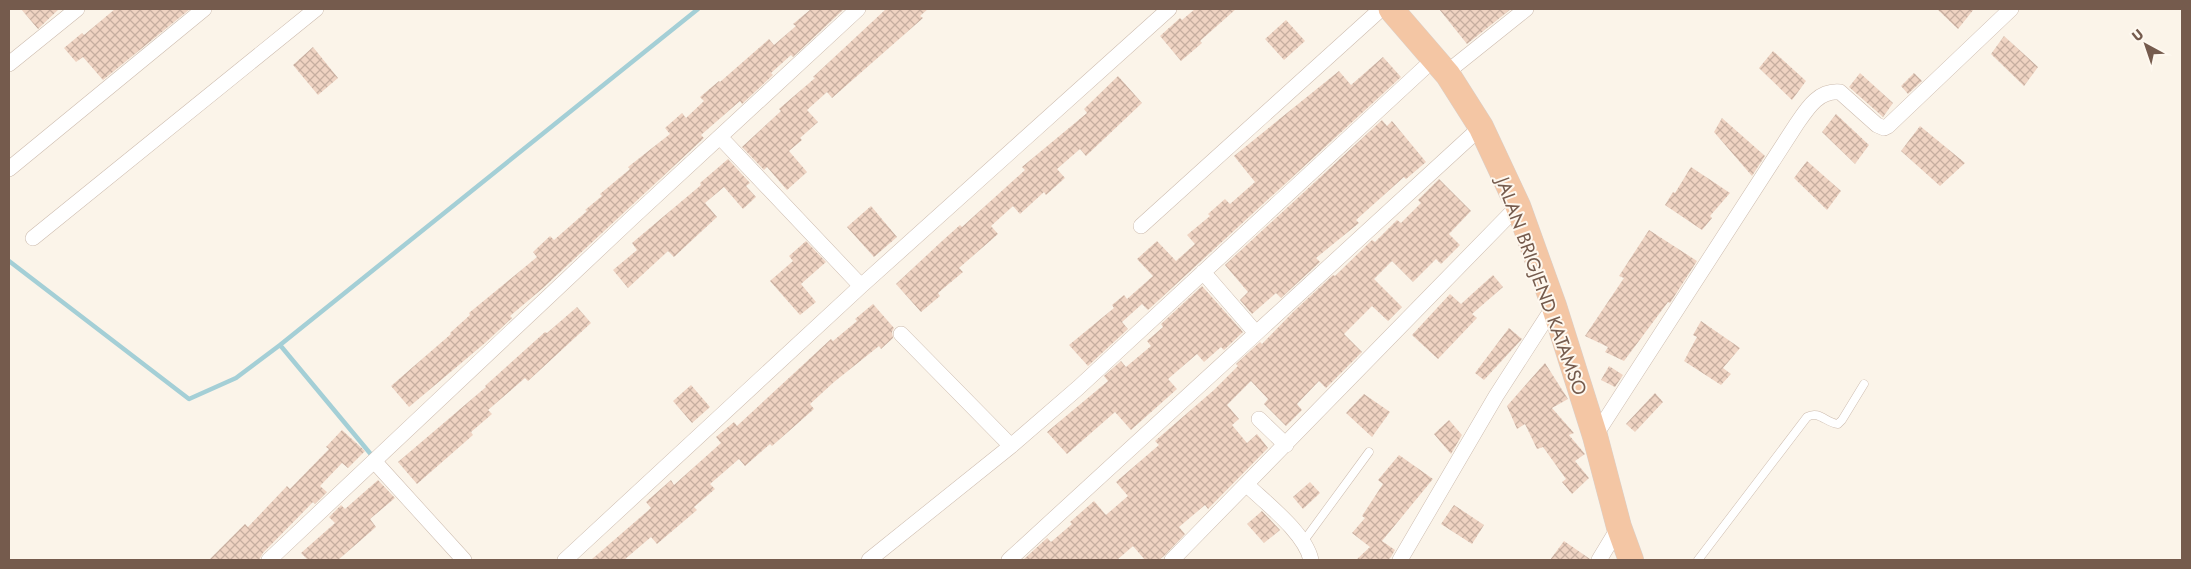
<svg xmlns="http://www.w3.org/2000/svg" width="2191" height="569" font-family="Jost,sans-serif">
<defs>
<pattern id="building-cross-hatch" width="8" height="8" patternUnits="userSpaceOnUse" patternTransform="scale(1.25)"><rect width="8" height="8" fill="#efd3c2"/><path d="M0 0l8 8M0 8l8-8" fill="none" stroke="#c6aea0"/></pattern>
</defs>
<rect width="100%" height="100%" fill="#fbf4e9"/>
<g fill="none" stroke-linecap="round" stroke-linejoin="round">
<!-- stream -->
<path stroke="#a4cfd6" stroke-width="4.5" d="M 9,261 L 189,399 L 236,378 L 280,345
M 374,458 L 280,345 L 698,9"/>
</g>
<!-- building -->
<path fill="url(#building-cross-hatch)" d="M 21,9 L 59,9 L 38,29 Z
M 115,9 L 190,9 L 103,80 L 83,57 L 76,62 L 64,48 L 82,33 L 84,35 Z
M 811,9 L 844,9 L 793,57 L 791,55 L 771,73 L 773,75 L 742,104 L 740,101 L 701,135 L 704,138 L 543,288 L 510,316 L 512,318 L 485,343 L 409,407 L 391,386 L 451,334 L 450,333 L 470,315 L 469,313 L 537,257 L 533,252 L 550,236 L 554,240 L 587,211 L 585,210 L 602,196 L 600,194 L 630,169 L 628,167 L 670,134 L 665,128 L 682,113 L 686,118 L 704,101 L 700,97 L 719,81 L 720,82 L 769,39 L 774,45 L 796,26 L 793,24 Z
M 886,9 L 928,9 L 920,16 L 923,18 L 832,98 L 827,92 L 807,110 L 818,122 L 800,138 L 802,140 L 789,151 L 807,172 L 787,190 L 767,167 L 764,170 L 742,147 L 781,111 L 779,109 L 815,78 L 813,77 Z
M 1195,9 L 1236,9 L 1200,41 L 1202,43 L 1181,61 L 1160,36 L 1180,18 L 1182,20 Z
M 1439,9 L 1511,9 L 1467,44 Z
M 1937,9 L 1974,9 L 1958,29 Z
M 1286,20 L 1305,41 L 1284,60 L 1265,39 Z
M 2004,36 L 2038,67 L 2024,86 L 1991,54 Z
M 313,47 L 338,78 L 318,95 L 293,65 Z
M 1773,51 L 1806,81 L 1792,100 L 1759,68 Z
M 1383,57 L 1401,77 L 1148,310 L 1142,304 L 1122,322 L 1128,329 L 1088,366 L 1069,345 L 1114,308 L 1112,305 L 1124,295 L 1127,299 L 1153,276 L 1137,259 L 1157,241 L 1176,261 L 1195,244 L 1187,235 L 1210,216 L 1208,214 L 1225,199 L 1230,204 L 1255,182 L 1234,156 L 1339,71 L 1351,85 Z
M 1860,73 L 1893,103 L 1883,117 L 1849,87 Z
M 1914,73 L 1922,81 L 1908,94 L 1901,86 Z
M 1118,76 L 1142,103 L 1086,156 L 1080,149 L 1057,169 L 1065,178 L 1046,195 L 1044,192 L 1020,214 L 1013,206 L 991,226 L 998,234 L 959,268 L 963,272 L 938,293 L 940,296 L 921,312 L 896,284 L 941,242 L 960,225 L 962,227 L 1025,170 L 1022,167 L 1087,113 L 1084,109 Z
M 1836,114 L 1869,145 L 1855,164 L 1822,132 Z
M 1722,118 L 1765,156 L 1752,176 L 1714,132 Z
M 1382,120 L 1387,126 L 1392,121 L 1426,162 L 1406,179 L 1404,177 L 1356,220 L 1359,223 L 1316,258 L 1320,262 L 1281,298 L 1276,293 L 1252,314 L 1240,300 L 1248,292 L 1225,265 Z
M 1920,126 L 1965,163 L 1940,186 L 1901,151 Z
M 728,159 L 750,183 L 746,186 L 756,197 L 743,209 L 724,187 L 705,203 L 717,217 L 674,257 L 668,251 L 628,288 L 613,270 L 637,250 L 632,243 L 701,185 L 700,183 Z
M 1807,161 L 1841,191 L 1827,210 L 1794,178 Z
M 1691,167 L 1730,193 L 1710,216 L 1712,218 L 1702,230 L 1665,205 L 1673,192 L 1675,193 Z
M 1439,179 L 1471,211 L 1449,234 L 1460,245 L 1441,264 L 1436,259 L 1413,282 L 1392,261 L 1374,279 L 1402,307 L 1388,321 L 1372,306 L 1344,334 L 1362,352 L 1326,388 L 1319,381 L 1297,404 L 1302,410 L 1286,426 L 1264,404 L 1268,399 L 1251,381 L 1227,405 L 1239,419 L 1232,425 L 1247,443 L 1257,434 L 1268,448 L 1208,509 L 1205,505 L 1179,527 L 1185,534 L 1164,556 L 1159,560 L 1145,560 L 1133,546 L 1117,560 L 1023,560 L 1047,538 L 1051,542 L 1072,524 L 1070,522 L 1094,501 L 1106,515 L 1128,496 L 1116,482 L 1159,445 L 1155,441 L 1214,390 L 1238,366 L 1236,364 L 1260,342 L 1262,344 L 1293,312 L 1333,275 L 1335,276 L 1372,240 L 1375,242 L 1397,220 L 1401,223 L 1421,203 L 1418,200 Z
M 871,206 L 897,237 L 874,257 L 847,227 Z
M 1649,230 L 1697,261 L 1670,303 L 1668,302 L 1624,361 L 1605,352 L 1608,347 L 1585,336 L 1624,278 L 1619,276 Z
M 806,241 L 826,262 L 801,284 L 816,302 L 800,315 L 770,281 L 793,261 L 789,256 Z
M 1493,275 L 1503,287 L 1472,314 L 1477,318 L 1438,359 L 1412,335 L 1450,294 L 1461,304 Z
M 1202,286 L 1243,332 L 1224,350 L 1221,347 L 1204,362 L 1197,354 L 1168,379 L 1177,389 L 1131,430 L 1115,412 L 1067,454 L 1047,432 L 1108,381 L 1104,376 L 1121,361 L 1126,367 L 1151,346 L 1147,341 L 1163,327 L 1161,324 Z
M 873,304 L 894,328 L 892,332 L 893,338 L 881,349 L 879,346 L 834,382 L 810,404 L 814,409 L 772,446 L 770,444 L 745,466 L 739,459 L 710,484 L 715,489 L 694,507 L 697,510 L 657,544 L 651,537 L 624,560 L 591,560 L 651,508 L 646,502 L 671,480 L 674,485 L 721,443 L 716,437 L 734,422 L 737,426 L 831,339 L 833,341 L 857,321 L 855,319 Z
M 577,307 L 591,323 L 528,381 L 525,378 L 488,410 L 492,414 L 471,432 L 473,435 L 417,484 L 398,462 L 486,387 L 485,386 L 545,332 L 547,333 Z
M 1701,321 L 1740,348 L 1723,368 L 1731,374 L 1721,385 L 1684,361 L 1697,337 L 1693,335 Z
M 1509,328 L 1522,339 L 1484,380 L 1475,373 Z
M 1545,363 L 1568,399 L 1552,408 L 1574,433 L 1569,435 L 1585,454 L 1575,461 L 1589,478 L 1572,494 L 1562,482 L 1566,479 L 1543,447 L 1537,449 L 1525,424 L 1517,429 L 1507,406 Z
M 1609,366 L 1623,375 L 1615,387 L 1601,380 Z
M 691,385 L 710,407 L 692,423 L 673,401 Z
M 1655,393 L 1663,402 L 1635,432 L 1626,424 Z
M 1364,394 L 1390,412 L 1372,437 L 1346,413 Z
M 1449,420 L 1462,435 L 1451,454 L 1434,434 Z
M 342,430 L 365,451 L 348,468 L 342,463 L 320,486 L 327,492 L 315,504 L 313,502 L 263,553 L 259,560 L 209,560 L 245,524 L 248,527 L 287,486 L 290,489 L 329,449 L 326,447 Z
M 1399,455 L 1433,479 L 1382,541 L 1395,550 L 1391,557 L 1388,560 L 1356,560 L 1370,547 L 1352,533 L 1365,518 L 1362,516 L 1383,484 L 1378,480 Z
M 378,480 L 395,498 L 370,519 L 376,527 L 338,560 L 308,560 L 301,553 L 335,523 L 329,517 L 341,505 L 345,509 Z
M 1310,482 L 1320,493 L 1303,509 L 1293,497 Z
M 1454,505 L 1484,525 L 1472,544 L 1441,524 Z
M 1262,511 L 1280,530 L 1264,543 L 1247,524 Z
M 1564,541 L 1590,559 L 1590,560 L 1550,560 Z"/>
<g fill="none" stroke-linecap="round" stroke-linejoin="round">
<defs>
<path id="service" d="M 1303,542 L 1369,452
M 1698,560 L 1807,417 C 1819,410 1826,423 1838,424 L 1842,420 L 1864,384"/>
<path id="minor" d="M 9,64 L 77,9
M 1446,73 L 1526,9
M 720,137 L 861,286
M 9,169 L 204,9
M 1141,226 L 1381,9
M 33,238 L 316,9
M 1203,272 L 1256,333
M 901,334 L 1011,446
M 1259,419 L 1286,445
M 1595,436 L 1796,125 C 1807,109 1818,90 1840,92 L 1877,125 L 1884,128 L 1888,126 L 2011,9
M 374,461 L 464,560
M 1247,485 C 1267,504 1305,533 1311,560
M 269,560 L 633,217 L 858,9
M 565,560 L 861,286 L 1169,9
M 869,560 L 1011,446 L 1078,388 L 1435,58
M 1009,560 L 1481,127
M 1172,560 L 1518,206
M 1400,560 L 1496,396 L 1554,306
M 1599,560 L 1619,527"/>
<path id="trunk" d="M 1391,9 L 1448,75 L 1481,127 L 1518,206 L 1554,306 L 1595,436 L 1619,527 L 1631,560"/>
</defs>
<!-- service casing -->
<use href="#service" stroke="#cdbcaf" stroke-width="9"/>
<!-- minor casing -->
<use href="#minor" stroke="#cdbcaf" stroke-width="16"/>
<!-- trunk casing -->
<use href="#trunk" stroke="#d8d1cd" stroke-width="26"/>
<!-- service -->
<use href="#service" stroke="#fff" stroke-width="8"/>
<!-- minor -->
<use href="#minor" stroke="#fff" stroke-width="15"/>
<!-- trunk -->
<use href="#trunk" stroke="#f4c6a4" stroke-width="25"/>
</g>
<g text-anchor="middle" stroke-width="4" stroke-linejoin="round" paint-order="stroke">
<!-- street labels -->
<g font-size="19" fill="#755b4d" stroke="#fef8ef">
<text transform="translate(1542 286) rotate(70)" y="7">JALAN BRIGJEND KATAMSO</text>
</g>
</g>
<!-- border -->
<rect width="2191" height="569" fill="none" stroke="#755b4d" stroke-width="20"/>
<!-- north arrow -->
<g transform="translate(2146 45) rotate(320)" stroke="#fef8ef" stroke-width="4" paint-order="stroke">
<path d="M0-4L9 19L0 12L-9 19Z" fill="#755b4d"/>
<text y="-8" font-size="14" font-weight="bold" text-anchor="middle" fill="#755b4d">U</text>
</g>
</svg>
